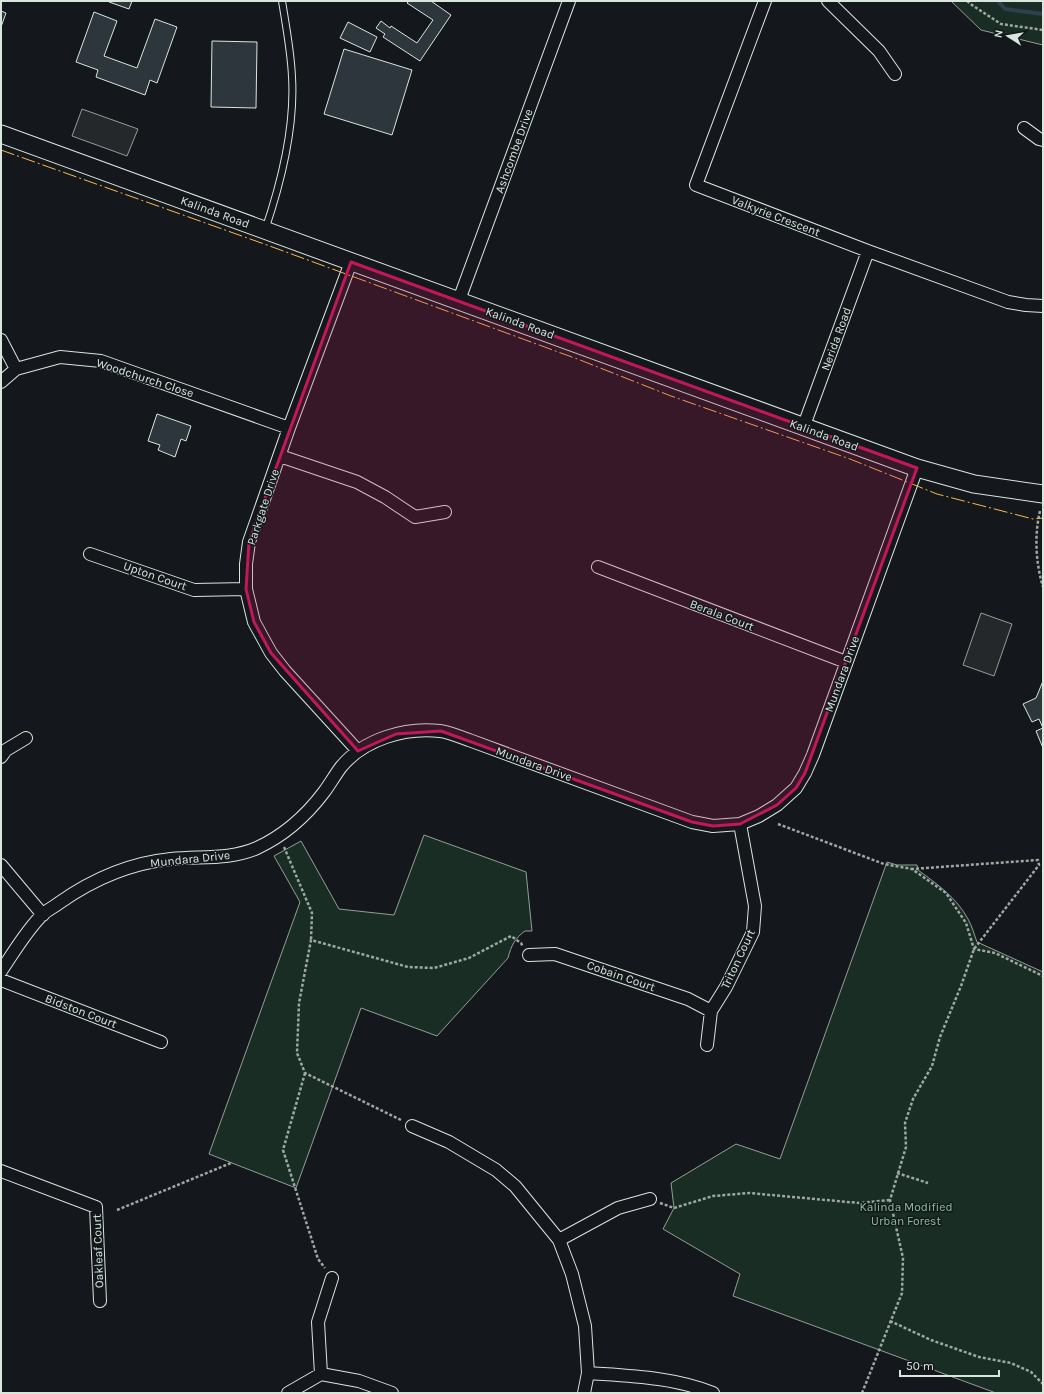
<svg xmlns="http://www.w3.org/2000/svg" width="1044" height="1394" font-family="Karla,sans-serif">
<rect width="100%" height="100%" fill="#14181c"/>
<!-- green -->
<path fill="#1a2d24" stroke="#939e99" d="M 951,1 L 1043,1 L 1043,45 L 981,30 Z
M 424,835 L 526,872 L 532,931 L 525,931 C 515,938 511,946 508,958 L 437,1036 L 361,1008 L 296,1188 L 209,1154 L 300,902 L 274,856 L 301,841 L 339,909 L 394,915 Z
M 887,862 L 897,865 L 917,865 L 918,870 C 937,884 956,897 968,919 C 972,926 974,934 977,942 L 1043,972 L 1043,1393 L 996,1393 L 733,1296 L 740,1274 L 663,1229 L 674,1208 L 671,1183 L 736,1144 L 780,1159 Z"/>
<!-- parking -->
<path fill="#24282b" stroke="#939e99" d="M 82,109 L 138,129 L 127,156 L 72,136 Z
M 981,613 L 1012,624 L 994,676 L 963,665 Z"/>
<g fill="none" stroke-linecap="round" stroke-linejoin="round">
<!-- stream -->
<path stroke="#2f3f4d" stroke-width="4" d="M 998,1 L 1005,9 L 1043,14"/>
</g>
<!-- building -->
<path fill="#2c363c" stroke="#d8e6dc" d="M 109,1 L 132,1 L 129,9 L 109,2 Z
M 407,1 L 431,1 L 451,15 L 420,61 L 383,37 L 385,34 L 376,28 L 381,21 L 390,28 L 391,26 L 417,43 L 433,20 L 407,3 L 408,2 Z
M 1,11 L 6,13 L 1,27 Z
M 94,12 L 117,21 L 104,56 L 137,68 L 155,19 L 177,27 L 157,83 L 150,80 L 145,95 L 96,77 L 98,70 L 76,62 Z
M 348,22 L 377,37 L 370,52 L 340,38 Z
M 212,41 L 257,42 L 256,108 L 211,107 Z
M 344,49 L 412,70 L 392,135 L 324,114 Z
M 157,414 L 191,426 L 186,441 L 181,439 L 175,457 L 158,450 L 160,445 L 148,441 Z
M 1043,681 L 1043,728 L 1039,719 L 1032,722 L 1023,704 L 1036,698 Z
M 1043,728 L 1043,748 L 1036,731 Z"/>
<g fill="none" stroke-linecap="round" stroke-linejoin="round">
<defs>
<path id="lane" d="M 265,230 C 281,183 295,126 292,77 C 291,52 286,26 282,1"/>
<path id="street" d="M 765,1 L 696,185 L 868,251 L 1008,302 L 1026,305 L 1043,306
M 828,1 L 879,51 L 895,74
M 1024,128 L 1039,139 L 1043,140
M 351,262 L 289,428 L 249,542 L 246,564 L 246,589 L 254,622 L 271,653 L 285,671 L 358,751
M 459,300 L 569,1
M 1,340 L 16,369
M 1,382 L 16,369 L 60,357 L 101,361 L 289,428
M 803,428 L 868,251
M 280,456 L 357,482 L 385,497 L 415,517 L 445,512
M 90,554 L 194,590 L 246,589
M 598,567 L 846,662
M 1,757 L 6,750 L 26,738
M 1,865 L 43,915
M 529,955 L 555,954 L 688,999 L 711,1011
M 1,971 C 14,952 26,931 42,915 C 47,910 54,907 59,903 C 93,879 130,863 171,859 C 200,856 230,860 257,848 C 285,835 306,816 324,792 C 330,784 335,775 341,767 C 364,739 405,727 440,731 C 449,732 460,737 469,740 L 692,822 L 713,826 L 740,824 L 759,816 L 777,805 L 796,788 L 805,773 L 813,755 L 917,468
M 1,980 L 161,1042
M 707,1045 L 711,1011 L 726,987 L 753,932 L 755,906 L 740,824
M 412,1126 L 449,1142 L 496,1170 L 515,1186 L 559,1240 L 572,1274 L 585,1326 L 588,1373 L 584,1393
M 1,1171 L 96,1207 L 100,1301
M 559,1240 L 618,1208 L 650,1199
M 588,1373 C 630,1376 673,1377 713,1393
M 321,1374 L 318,1322 L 332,1278
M 288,1393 L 321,1374 L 359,1381 L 392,1393"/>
<path id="secondary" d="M 1,134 L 917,468 L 974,484 L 1043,494"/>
</defs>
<!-- lane casing -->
<use href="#lane" stroke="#d8e6dc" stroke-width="8"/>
<!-- street casing -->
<use href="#street" stroke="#d8e6dc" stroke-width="14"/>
<!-- secondary casing -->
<use href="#secondary" stroke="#d8e6dc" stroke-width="19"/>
<!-- path -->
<path stroke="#9da8a2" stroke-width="2.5" stroke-dasharray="3 2" stroke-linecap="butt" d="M 967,1 L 972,5 L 1001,24 L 1043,30
M 1040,511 C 1034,536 1036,564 1043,587
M 778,824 L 884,864 L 912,869 L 946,893 L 966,923 L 974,949 L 995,953 L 1043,976
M 284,847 L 312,913 L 311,940
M 305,1073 L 283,1150 L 318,1259 L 325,1268
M 401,1120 L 305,1073 L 297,1053 L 299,1003 L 311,940 L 408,967 L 434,968 L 469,958 L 511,936 L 521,943 L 523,947
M 897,1173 L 928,1183
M 660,1203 L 674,1208 L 713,1196 L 749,1193 L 859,1203 L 890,1200
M 117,1210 L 231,1163
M 890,1321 L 931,1340 L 979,1357 L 1011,1363 L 1031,1372 L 1043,1384
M 862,1393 L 902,1293 L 903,1258 L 890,1200 L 906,1147 L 905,1123 L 913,1099 L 932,1066 L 940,1037 L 961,986 L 974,949 L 1039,865 L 1038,860 L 912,869"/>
<!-- lane -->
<use href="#lane" stroke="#14181c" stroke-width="6"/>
<!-- street -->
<use href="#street" stroke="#14181c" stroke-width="12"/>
<!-- secondary -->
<use href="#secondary" stroke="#14181c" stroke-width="17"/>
<!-- power -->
<path stroke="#ffb74d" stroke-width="1" stroke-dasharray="14 3 2 3" stroke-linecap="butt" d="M 1,150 L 267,245 L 580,360 L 671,396 L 850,459 L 937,494 L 1033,519 L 1043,518"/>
</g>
<!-- marked area -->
<path fill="#c2185b" fill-opacity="0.2" stroke="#c2185b" stroke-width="3" stroke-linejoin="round" d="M 351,262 L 917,468 L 805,773 L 796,788 L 777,805 L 740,824 L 713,826 L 692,822 L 441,731 L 396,734 L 358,751 L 271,653 L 254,622 L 246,589 L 249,542 Z"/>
<g text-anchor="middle" stroke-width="3" stroke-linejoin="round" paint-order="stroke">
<!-- street labels -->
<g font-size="12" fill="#d8e6dc" stroke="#14181c">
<text transform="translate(514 151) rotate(-70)" y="4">Ashcombe Drive</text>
<text transform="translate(215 212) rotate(20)" y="4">Kalinda Road</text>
<text transform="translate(776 216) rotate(21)" y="4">Valkyrie Crescent</text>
<text transform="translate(520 323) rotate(20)" y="4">Kalinda Road</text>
<text transform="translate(836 339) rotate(-70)" y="4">Nerida Road</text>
<text transform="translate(145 378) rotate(18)" y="4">Woodchurch Close</text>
<text transform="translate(824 435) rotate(20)" y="4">Kalinda Road</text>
<text transform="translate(263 507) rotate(-72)" y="4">Parkgate Drive</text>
<text transform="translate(155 576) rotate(19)" y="4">Upton Court</text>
<text transform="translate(722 615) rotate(21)" y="4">Berala Court</text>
<text transform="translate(842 674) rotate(-70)" y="4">Mundara Drive</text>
<text transform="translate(534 764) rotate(20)" y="4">Mundara Drive</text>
<text transform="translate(190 859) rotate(-6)" y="4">Mundara Drive</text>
<text transform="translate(738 959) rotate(-65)" y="4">Triton Court</text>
<text transform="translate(621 976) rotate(19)" y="4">Cobain Court</text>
<text transform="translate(81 1011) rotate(21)" y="4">Bidston Court</text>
<text transform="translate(98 1251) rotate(-92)" y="4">Oakleaf Court</text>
</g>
<!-- park labels -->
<g font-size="12" fill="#8ac095" stroke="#14181c">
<text x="906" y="1211">Kalinda Modified<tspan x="906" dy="14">Urban Forest</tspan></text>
</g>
</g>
<!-- border -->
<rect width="1044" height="1394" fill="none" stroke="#d8e6dc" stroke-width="4"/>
<!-- north arrow -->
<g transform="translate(1008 36) rotate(282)" stroke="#14181c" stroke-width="3" paint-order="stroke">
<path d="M0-3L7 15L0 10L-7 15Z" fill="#d8e6dc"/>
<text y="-6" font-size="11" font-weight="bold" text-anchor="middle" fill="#d8e6dc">N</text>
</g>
<!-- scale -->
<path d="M900 1370v6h99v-6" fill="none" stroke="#d8e6dc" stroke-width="2"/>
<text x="906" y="1370" font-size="12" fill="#d8e6dc" stroke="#14181c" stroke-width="3" paint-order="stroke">50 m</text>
</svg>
